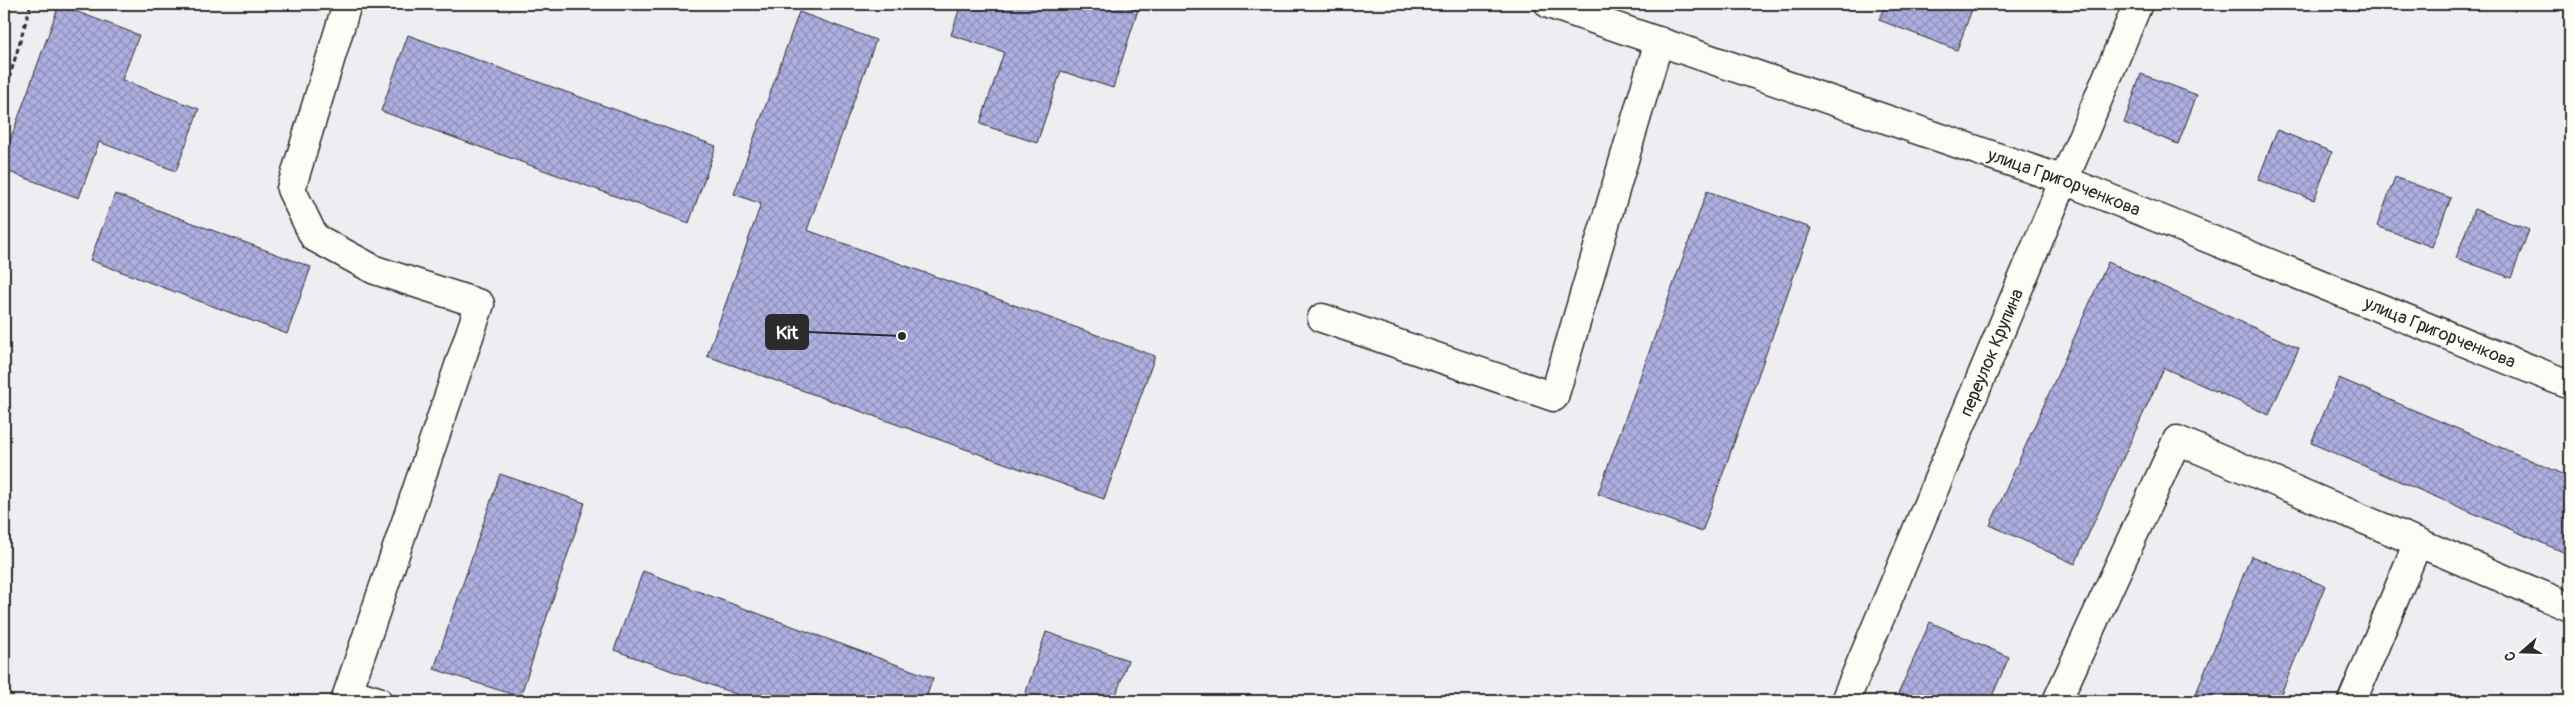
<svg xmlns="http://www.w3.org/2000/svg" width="2574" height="705" font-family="Pangolin,sans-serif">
<defs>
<pattern id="building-cross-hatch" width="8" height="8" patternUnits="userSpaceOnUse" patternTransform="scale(1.25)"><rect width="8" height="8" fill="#aeafe0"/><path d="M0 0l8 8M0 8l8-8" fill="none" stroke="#8e8fb6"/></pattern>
</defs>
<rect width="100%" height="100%" fill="#ededf2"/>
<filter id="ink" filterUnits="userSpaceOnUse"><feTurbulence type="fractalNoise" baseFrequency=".02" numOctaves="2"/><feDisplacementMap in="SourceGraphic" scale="10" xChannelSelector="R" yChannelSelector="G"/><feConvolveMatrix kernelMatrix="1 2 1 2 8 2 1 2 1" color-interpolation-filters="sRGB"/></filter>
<g filter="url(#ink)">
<!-- building -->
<path fill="url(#building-cross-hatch)" stroke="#2b2b2b" d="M 961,4 L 1119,4 L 1138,10 L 1113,88 L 1061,71 L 1037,143 L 980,124 L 1004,52 L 951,35 Z
M 1885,4 L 1974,4 L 1957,50 L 1879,20 Z
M 59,5 L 139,35 L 122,80 L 199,109 L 176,171 L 99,142 L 79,198 L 4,170 L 4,157 Z
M 799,12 L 876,40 L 807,230 L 1155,356 L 1104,499 L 707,356 L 761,204 L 734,194 Z
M 408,35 L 716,146 L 689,223 L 381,111 Z
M 2141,74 L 2197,95 L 2178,144 L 2124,123 Z
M 2277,130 L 2332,152 L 2314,200 L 2258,180 Z
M 2395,177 L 2451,198 L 2432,247 L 2377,226 Z
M 1707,191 L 1811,228 L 1702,532 L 1598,494 Z
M 115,194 L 311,267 L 287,334 L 90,260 Z
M 2474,209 L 2529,230 L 2511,278 L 2456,258 Z
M 2108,262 L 2299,348 L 2269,415 L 2164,368 L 2075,564 L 1990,525 Z
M 2339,378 L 2570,477 L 2570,555 L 2311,443 Z
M 500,474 L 585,503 L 520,697 L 434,669 Z
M 2251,556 L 2325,586 L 2278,701 L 2193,701 Z
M 643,571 L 933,678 L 925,701 L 755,701 L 614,650 Z
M 1930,622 L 2009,657 L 1990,701 L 1895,701 Z
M 1046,632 L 1128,660 L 1114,701 L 1023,701 Z"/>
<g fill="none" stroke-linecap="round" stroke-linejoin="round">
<defs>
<g id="minor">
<path id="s1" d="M 1549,4 L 2064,180 L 2570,385"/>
<path d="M 1322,318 L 1554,397 L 1659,41"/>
<path d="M 349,692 L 378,701"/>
<path d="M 345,701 L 480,304 L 375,270 L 314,237 L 291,189 L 347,4"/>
<path id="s2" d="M 1845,701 L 2138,4"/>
<path d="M 2057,701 L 2177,440 L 2570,607"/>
<path d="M 2352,701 L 2418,542"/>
</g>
</defs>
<!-- minor casing -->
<use href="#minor" stroke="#2b2b2b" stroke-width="31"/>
<!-- path -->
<path stroke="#2b2b2b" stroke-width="3" stroke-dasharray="5 4" stroke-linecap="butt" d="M 4,96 L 31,4"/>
<!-- minor -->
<use href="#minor" stroke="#fdfcf7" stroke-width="28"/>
</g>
</g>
<g text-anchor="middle" stroke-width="4" stroke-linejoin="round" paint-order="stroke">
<!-- street labels -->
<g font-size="18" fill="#2b2b2b" stroke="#fdfcf7">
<text dy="6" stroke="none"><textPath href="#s1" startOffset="545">улица Григорченкова</textPath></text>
<text dy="6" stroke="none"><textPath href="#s1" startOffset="950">улица Григорченкова</textPath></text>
<text dy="6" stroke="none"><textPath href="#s2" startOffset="378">переулок Крупина</textPath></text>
</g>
</g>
<!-- callouts -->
<path fill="none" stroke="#2b2b2b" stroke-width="2" d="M902 336L808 332"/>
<circle fill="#2b2b2b" stroke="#fdfcf7" stroke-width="2" cx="902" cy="336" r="5"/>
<rect fill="#2b2b2b" stroke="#2b2b2b" stroke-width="2" x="766" y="315" width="42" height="34" rx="5"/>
<g font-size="19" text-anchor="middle" font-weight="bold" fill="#fff">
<text x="787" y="339">Kit</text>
</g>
<!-- margin -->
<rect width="2574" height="705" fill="none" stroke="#fdfcf7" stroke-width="20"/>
<rect x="10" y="10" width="2554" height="685" fill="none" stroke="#2b2b2b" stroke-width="2" filter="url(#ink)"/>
<!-- north arrow -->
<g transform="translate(2522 652) rotate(250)" stroke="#fdfcf7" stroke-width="4" paint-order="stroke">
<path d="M0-4L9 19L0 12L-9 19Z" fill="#2b2b2b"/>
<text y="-8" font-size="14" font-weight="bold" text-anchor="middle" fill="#2b2b2b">С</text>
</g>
</svg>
